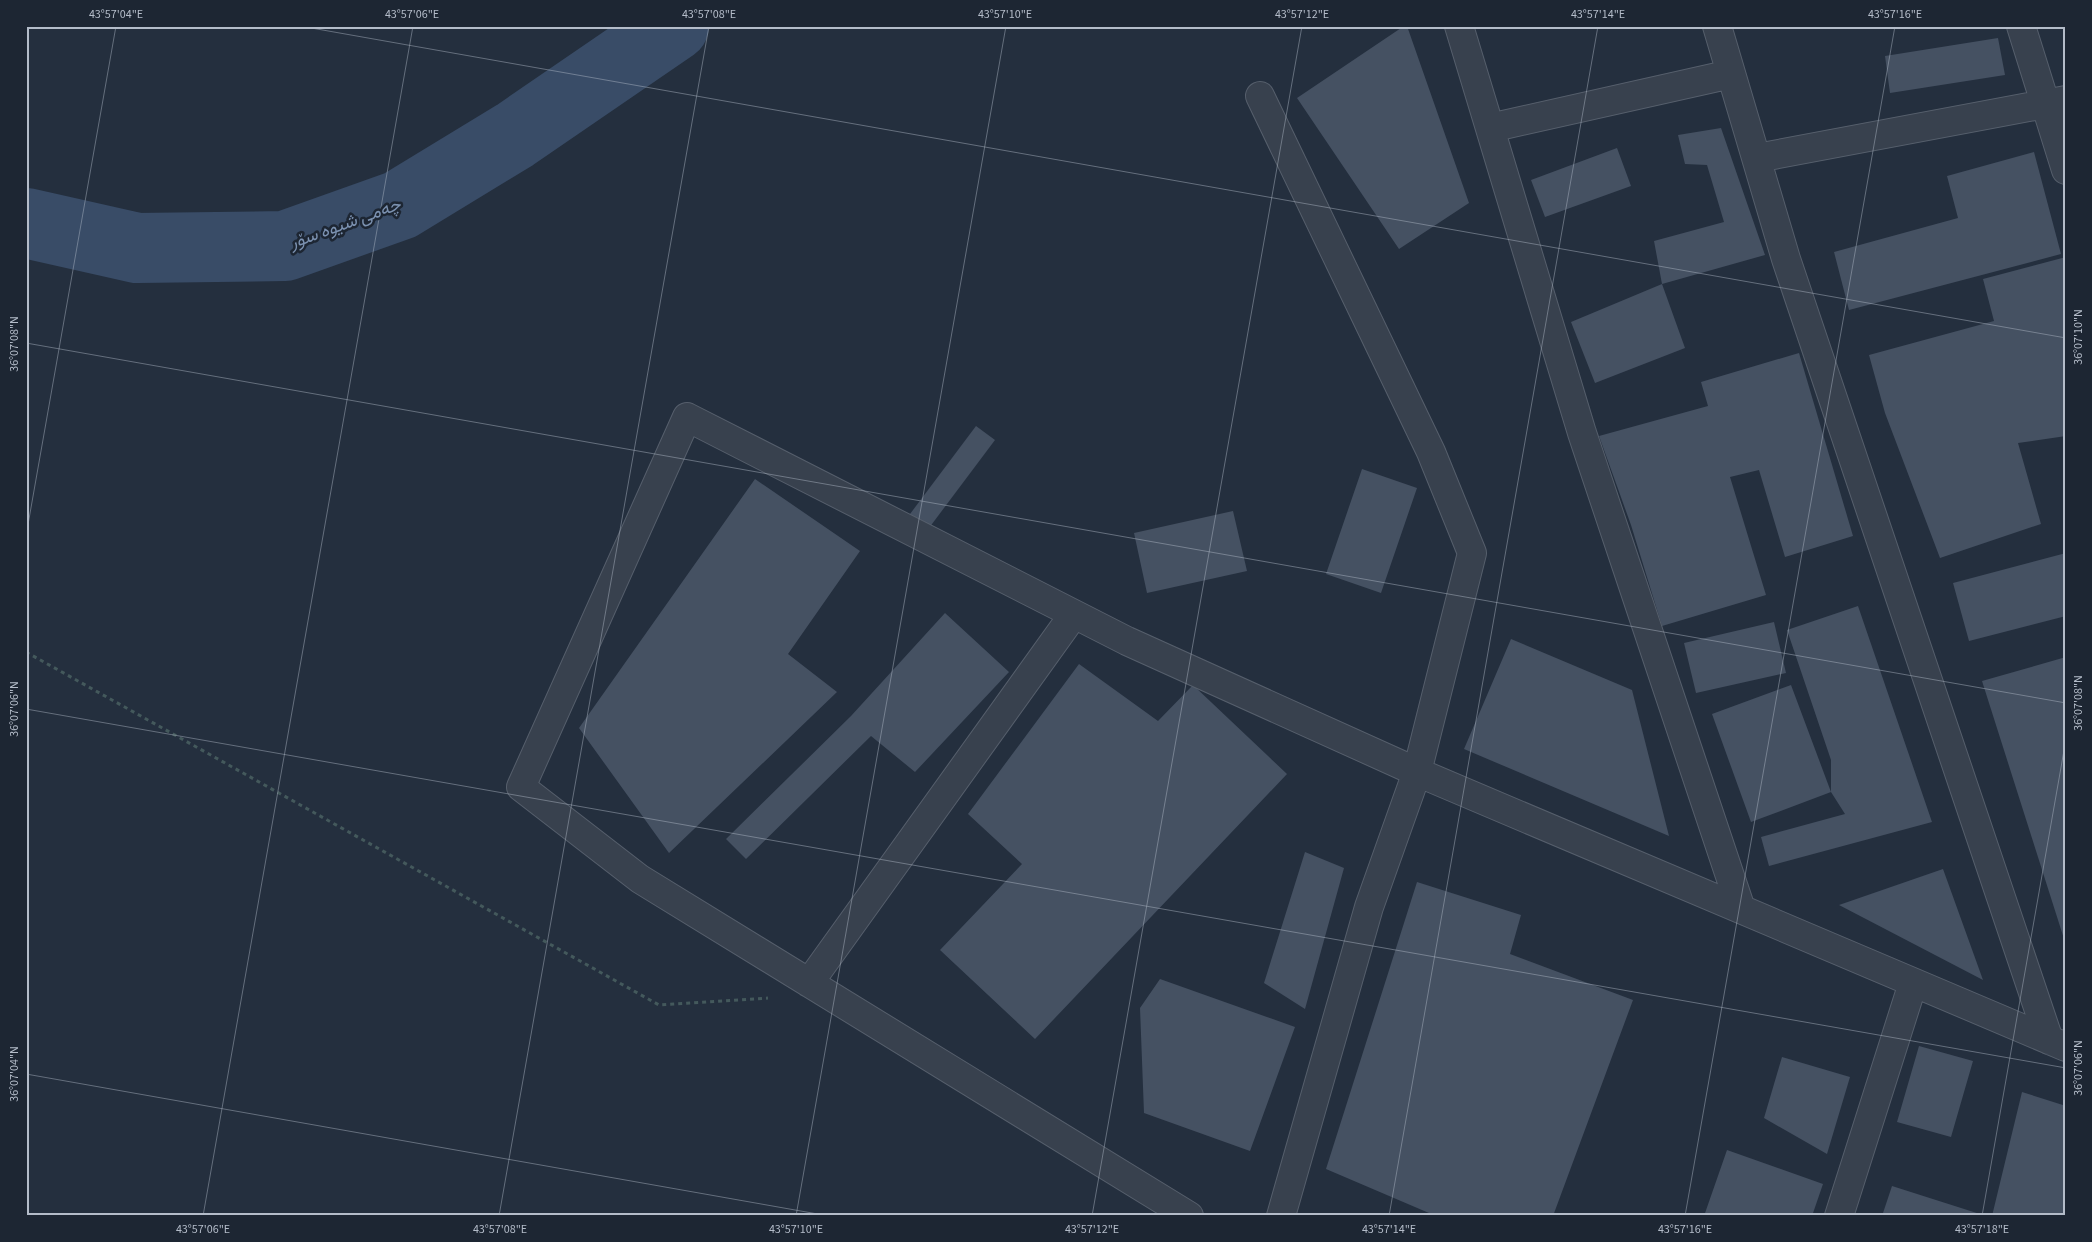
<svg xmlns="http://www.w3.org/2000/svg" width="2092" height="1242" font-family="'Source Sans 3',Vazirmatn,sans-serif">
<rect width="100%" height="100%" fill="#242f3e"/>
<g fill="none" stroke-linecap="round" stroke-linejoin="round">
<!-- river -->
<path stroke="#394c67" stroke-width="70" d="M 26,223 L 137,248 L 285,246 L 400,205 L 515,135 L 674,26"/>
</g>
<!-- building -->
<path fill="#455162" d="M 1404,26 L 1407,26 L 1469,203 L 1399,249 L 1297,98 Z
M 1998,38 L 2005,75 L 1890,93 L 1885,56 Z
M 1721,128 L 1765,255 L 1662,284 L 1654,241 L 1724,222 L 1707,165 L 1685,164 L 1678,135 Z
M 1617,148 L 1631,186 L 1545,217 L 1531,180 Z
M 2034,152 L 2061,254 L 1849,310 L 1834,252 L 1958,218 L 1947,176 Z
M 2066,257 L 2066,436 L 2018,443 L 2041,524 L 1940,558 L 1885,413 L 1869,355 L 1994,321 L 1983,279 Z
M 1662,284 L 1685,348 L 1595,383 L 1571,322 Z
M 1799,353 L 1853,536 L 1785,557 L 1759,470 L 1730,477 L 1766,595 L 1662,626 L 1631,525 L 1599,436 L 1708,406 L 1701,382 Z
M 976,426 L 995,440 L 929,528 L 910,514 Z
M 1362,469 L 1417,488 L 1381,593 L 1326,574 Z
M 755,479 L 860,551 L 788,654 L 837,692 L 669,853 L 579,728 Z
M 1233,511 L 1247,571 L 1147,593 L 1134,533 Z
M 2066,553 L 2066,616 L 1969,641 L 1953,583 Z
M 1858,606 L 1932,822 L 1769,866 L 1761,837 L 1845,814 L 1831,792 L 1751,822 L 1712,714 L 1791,685 L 1831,792 L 1831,760 L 1787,630 Z
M 945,613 L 1009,672 L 915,772 L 871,736 L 746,859 L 726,839 L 851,716 Z
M 1774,622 L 1786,673 L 1696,693 L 1684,643 Z
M 1511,639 L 1632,690 L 1669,836 L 1464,749 Z
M 2066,657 L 2066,942 L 2065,942 L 1982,681 Z
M 1079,664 L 1158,721 L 1193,685 L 1287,774 L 1035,1039 L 940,950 L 1022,864 L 968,814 Z
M 1305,852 L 1344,868 L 1305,1009 L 1264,983 Z
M 1943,869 L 1983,980 L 1839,905 Z
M 1417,882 L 1521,915 L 1510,954 L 1633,1000 L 1553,1216 L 1436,1216 L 1326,1169 Z
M 1160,979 L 1295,1027 L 1250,1151 L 1144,1113 L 1140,1008 Z
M 1919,1046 L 1973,1061 L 1951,1137 L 1897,1122 Z
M 1782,1057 L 1850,1077 L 1827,1154 L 1764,1118 Z
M 2022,1092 L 2066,1106 L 2066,1216 L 1992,1216 Z
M 1727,1150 L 1823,1184 L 1812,1216 L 1704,1216 Z
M 1892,1186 L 1983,1215 L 1983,1216 L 1882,1216 Z"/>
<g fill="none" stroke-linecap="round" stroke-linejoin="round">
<defs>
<path id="minor" d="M 1459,26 L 1582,433 L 1741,909
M 1717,26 L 1786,259 L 2049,1040
M 2021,26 L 2066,170
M 1260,96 L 1431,452 L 1472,553 L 1417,772 L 1369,907 L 1281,1216
M 1490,128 L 1731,74
M 1757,158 L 2066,100
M 809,983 L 1074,614
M 1189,1216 L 640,879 L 521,787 L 687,417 L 1127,641 L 1417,772 L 2066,1047
M 1839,1216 L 1913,983"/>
</defs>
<!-- minor casing -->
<use href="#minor" stroke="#565f6c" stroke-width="30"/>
<!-- path -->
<path stroke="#44595c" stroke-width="3" stroke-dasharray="4 4" stroke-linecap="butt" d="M 26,652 L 659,1005 L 768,998"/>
<!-- minor -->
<use href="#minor" stroke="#38414e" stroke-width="28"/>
</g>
<!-- ticks -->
<path fill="none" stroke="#b4bcc9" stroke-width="1" stroke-opacity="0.45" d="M 300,26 L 2066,338M 26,343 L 2066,703M 26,536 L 116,26M 26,709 L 2066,1068M 26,1074 L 829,1216M 203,1216 L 413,26M 499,1216 L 709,26M 796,1216 L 1006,26M 1092,1216 L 1302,26M 1389,1216 L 1598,26M 1685,1216 L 1895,26M 1982,1216 L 2066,739"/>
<g text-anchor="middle" stroke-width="5" stroke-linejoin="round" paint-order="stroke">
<!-- water labels -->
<g font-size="18" font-style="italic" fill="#7c92b1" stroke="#1d2633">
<text transform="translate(345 223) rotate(-20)" y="6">چەمی شیوە سۆر</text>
</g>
</g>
<!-- border -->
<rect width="2092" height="1242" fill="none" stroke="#1d2633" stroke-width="55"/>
<rect x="28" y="28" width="2036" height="1186" fill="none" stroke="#b4bcc9" stroke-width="2"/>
<g font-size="12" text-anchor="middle" fill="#b4bcc9">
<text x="116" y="18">43°57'04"E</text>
<text x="412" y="18">43°57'06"E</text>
<text x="709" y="18">43°57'08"E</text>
<text x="1005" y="18">43°57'10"E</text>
<text x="1302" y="18">43°57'12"E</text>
<text x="1598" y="18">43°57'14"E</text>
<text x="1895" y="18">43°57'16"E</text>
<text transform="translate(2078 337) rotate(-90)" y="4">36°07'10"N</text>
<text transform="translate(14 344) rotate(-90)" y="4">36°07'08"N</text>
<text transform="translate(2078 703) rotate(-90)" y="4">36°07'08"N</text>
<text transform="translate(14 709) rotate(-90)" y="4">36°07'06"N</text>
<text transform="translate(2078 1068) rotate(-90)" y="4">36°07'06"N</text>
<text transform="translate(14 1074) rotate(-90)" y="4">36°07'04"N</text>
<text x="203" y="1233">43°57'06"E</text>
<text x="500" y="1233">43°57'08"E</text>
<text x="796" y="1233">43°57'10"E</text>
<text x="1092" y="1233">43°57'12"E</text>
<text x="1389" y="1233">43°57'14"E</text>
<text x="1685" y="1233">43°57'16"E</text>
<text x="1982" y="1233">43°57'18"E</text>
</g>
</svg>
